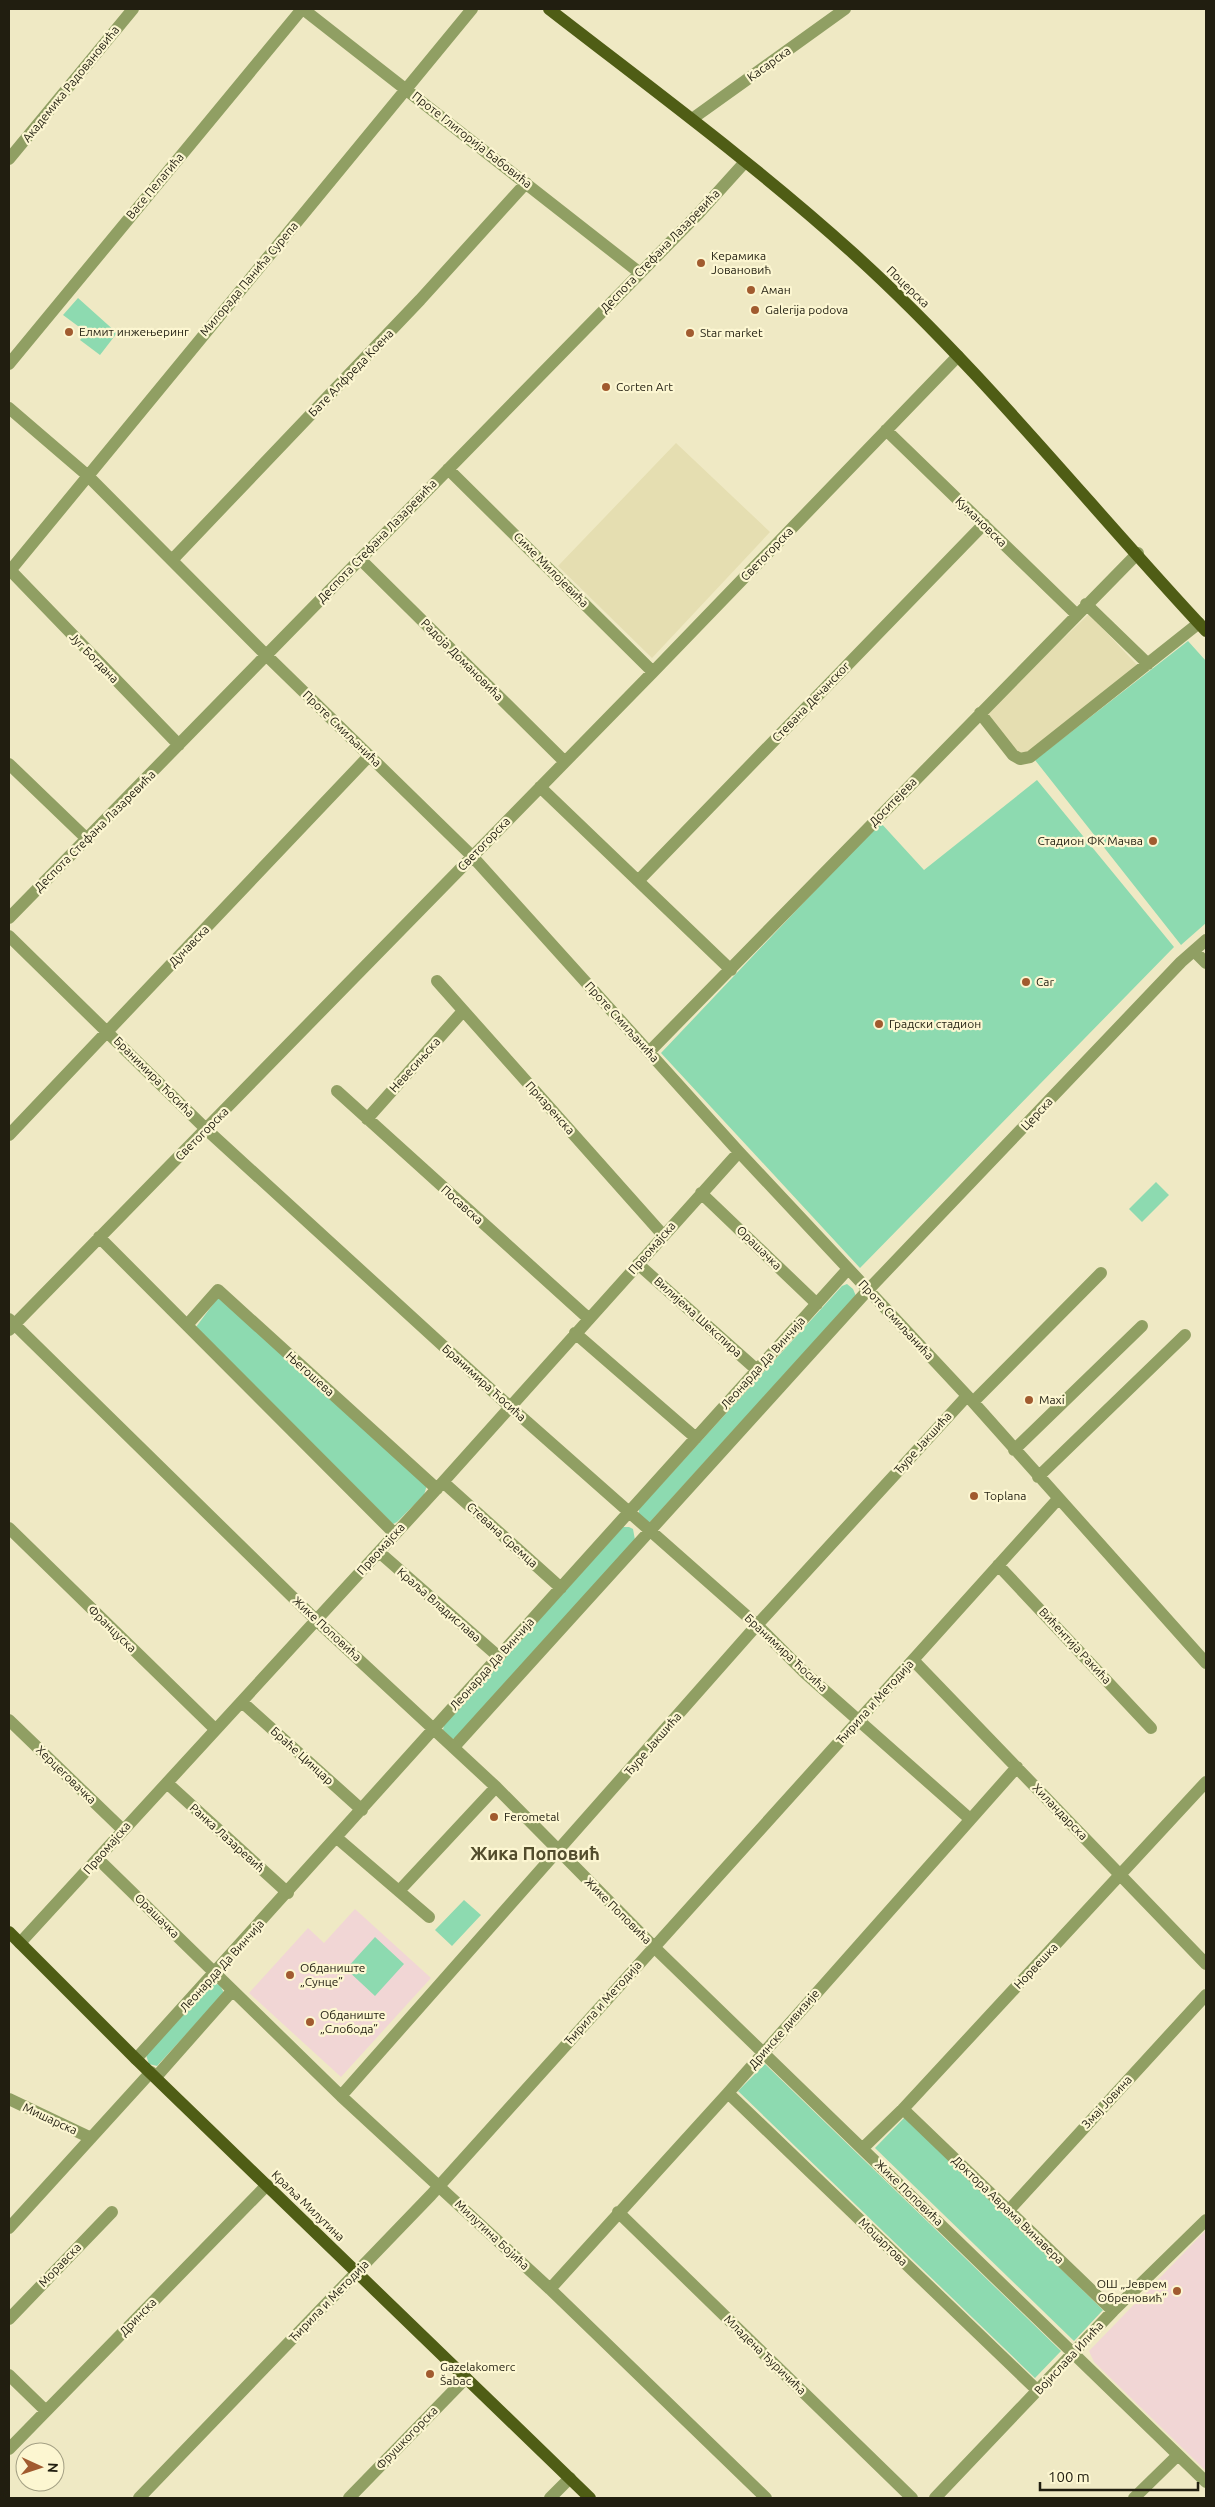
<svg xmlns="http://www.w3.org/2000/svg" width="1215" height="2507" font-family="Ubuntu,sans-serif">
<rect width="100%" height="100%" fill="#efe9c4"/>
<!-- built -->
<path fill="#e5deb1" d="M 676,443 L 770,532 L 652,658 L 558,566 Z
M 1089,614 L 1137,665 L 1026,754 L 1018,754 L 986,712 Z"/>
<!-- education -->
<path fill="#f1d6d5" d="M 355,1909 L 431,1978 L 341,2077 L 249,1993 L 308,1928 L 324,1943 Z
M 1206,2230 L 1206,2471 L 1094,2362 L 1089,2351 Z"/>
<!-- green -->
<path fill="#8ddab0" d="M 78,298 L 117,333 L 100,355 L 80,340 L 86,332 L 63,315 Z
M 1188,641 L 1206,661 L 1206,923 L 1181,945 L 1035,760 Z
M 1037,780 L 1174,947 L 860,1268 L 661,1053 L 880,822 L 924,870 Z
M 1156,1182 L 1169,1195 L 1142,1222 L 1129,1209 Z
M 847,1284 L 853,1289 L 856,1296 L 649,1523 L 639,1514 L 639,1509 L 842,1286 Z
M 217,1299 L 221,1299 L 427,1485 L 424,1495 L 397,1522 L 393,1524 L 196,1327 Z
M 623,1527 L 629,1527 L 633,1529 L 635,1540 L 457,1738 L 452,1739 L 443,1730 L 444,1725 Z
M 464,1900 L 481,1915 L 452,1946 L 435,1930 Z
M 375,1937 L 404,1964 L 375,1996 L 346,1969 Z
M 213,1983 L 220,1985 L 224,1993 L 157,2066 L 149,2064 L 146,2055 Z
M 765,2064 L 1061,2351 L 1035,2378 L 738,2091 Z
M 905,2117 L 1103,2310 L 1074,2341 L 875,2148 Z"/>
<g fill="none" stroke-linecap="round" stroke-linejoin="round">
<!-- minor -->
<path stroke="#909f63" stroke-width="12" d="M 303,9 L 640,273
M 692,119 L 845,9
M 9,159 L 133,9
M 9,364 L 302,9
M 9,408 L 87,475 L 266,655 L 472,856 L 739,1152 L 973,1402 L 1206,1663
M 886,430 L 1076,614
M 448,469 L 653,672
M 360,559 L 564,761
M 172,560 L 420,300 L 526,183
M 10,570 L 179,745
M 9,572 L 472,9
M 1086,604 L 1148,664
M 980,713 L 1013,755 L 1020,759 L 1030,757 L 1199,623
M 9,764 L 87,839
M 540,787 L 731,970
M 638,881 L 984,524
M 9,918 L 699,213 L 745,162
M 9,936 L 207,1130 L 509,1406 L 757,1625 L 805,1673 L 970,1819
M 1194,951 L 1206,963
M 437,981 L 663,1235
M 649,1052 L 1138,553
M 337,1091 L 588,1318
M 367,1119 L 463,1011
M 9,1135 L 369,756
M 701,1193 L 817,1304
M 99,1237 L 395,1534
M 638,1264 L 757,1370
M 9,1319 L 316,1620 L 496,1787 L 656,1949 L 1206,2482
M 187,1325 L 218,1290 L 437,1489
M 9,1330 L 653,672 L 958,356
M 575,1333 L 696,1438
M 973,1402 L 1101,1273
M 1014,1450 L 1142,1326
M 1038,1477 L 1185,1335
M 443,1482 L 561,1588
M 9,1528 L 215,1729
M 379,1552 L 499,1657
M 998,1565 L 1151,1728
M 913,1660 L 1206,1964
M 242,1702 L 362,1810
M 9,1720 L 123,1830
M 454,1747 L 868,1290 L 1181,962 L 1206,940
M 167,1783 L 288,1893
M 337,1838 L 429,1917
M 98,1859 L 341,2096 L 550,2289 L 766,2498
M 399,1891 L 496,1787
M 20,1943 L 443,1482 L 739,1152
M 136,2059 L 848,1269
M 156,2077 L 232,1991
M 728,2093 L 1038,2391
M 341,2096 L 757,1625 L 967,1396
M 9,2099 L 91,2138
M 903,2109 L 1113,2311
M 863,2148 L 903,2109 L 1206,1782
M 1009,2210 L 1206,1995
M 618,2212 L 912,2498
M 9,2228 L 151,2072
M 550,2289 L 728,2093 L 1017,1767
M 9,2319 L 112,2212
M 9,2375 L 46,2411
M 9,2449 L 267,2185
M 139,2498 L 431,2195 L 1058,1499
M 349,2498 L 466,2378
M 550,2498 L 570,2478
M 935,2498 L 1113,2311 L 1206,2220
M 1134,2498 L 1178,2455"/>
<!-- major -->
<path stroke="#4f5d15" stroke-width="12" d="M 549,9 C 652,89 758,167 854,254 C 982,370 1089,506 1206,631
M 9,1932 L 136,2059 L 590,2498"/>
</g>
<!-- markers -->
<g fill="#a15b2f" stroke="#fcf6d1" stroke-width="2">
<circle cx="701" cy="263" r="5"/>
<circle cx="751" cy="290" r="5"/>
<circle cx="755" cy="310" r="5"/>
<circle cx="69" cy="332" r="5"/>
<circle cx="690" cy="333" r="5"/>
<circle cx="606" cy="387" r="5"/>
<circle cx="1153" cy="841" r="5"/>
<circle cx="1026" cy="982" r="5"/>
<circle cx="879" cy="1024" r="5"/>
<circle cx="1029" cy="1400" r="5"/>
<circle cx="974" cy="1496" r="5"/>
<circle cx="494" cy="1817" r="5"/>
<circle cx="290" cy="1975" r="5"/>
<circle cx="310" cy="2022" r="5"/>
<circle cx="1177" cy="2291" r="5"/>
<circle cx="430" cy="2374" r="5"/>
</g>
<g text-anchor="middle" stroke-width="4.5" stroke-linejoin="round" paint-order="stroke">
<!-- street labels -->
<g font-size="12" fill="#211e10" stroke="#fcf6d1">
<text transform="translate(769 64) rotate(-36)" y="4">Касарска</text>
<text transform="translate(71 84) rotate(-51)" y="4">Академика Радовановића</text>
<text transform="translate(472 140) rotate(38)" y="4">Проте Глигорија Бабовића</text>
<text transform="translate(155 186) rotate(-50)" y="4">Васе Пелагића</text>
<text transform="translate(660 251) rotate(-46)" y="4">Деспота Стефана Лазаревића</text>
<text transform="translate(249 279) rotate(-50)" y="4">Милорада Панића Сурепа</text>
<text transform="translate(908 287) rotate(44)" y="4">Поцерска</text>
<text transform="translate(351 373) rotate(-46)" y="4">Бате Алфреда Коена</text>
<text transform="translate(981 522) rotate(44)" y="4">Кумановска</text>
<text transform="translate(377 541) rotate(-46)" y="4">Деспота Стефана Лазаревића</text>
<text transform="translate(767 554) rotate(-46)" y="4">Светогорска</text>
<text transform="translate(551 570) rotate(45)" y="4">Симе Милојевића</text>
<text transform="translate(94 658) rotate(46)" y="4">Југ Богдана</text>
<text transform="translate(462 660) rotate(45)" y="4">Радоја Домановића</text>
<text transform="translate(811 702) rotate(-46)" y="4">Стевана Дечанског</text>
<text transform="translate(342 729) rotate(44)" y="4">Проте Смиљанића</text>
<text transform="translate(893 802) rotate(-46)" y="4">Доситејева</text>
<text transform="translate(95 831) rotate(-45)" y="4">Деспота Стефана Лазаревића</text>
<text transform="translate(484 844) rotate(-46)" y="4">Светогорска</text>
<text transform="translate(189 946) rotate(-46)" y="4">Дунавска</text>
<text transform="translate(622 1022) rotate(48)" y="4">Проте Смиљанића</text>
<text transform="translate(415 1065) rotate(-48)" y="4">Невесињска</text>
<text transform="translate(154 1077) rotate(45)" y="4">Бранимира Ћосића</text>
<text transform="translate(550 1108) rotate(48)" y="4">Призренска</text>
<text transform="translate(1037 1114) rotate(-47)" y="4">Церска</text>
<text transform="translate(202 1134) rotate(-45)" y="4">Светогорска</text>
<text transform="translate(462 1205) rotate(42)" y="4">Посавска</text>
<text transform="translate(652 1248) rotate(-49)" y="4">Првомајска</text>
<text transform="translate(759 1248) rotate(44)" y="4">Орашачка</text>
<text transform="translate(698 1317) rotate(42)" y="4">Вилијема Шекспира</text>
<text transform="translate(896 1320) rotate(47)" y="4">Проте Смиљанића</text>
<text transform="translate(763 1363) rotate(-48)" y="4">Леонарда Да Винчија</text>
<text transform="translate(310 1374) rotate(42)" y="4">Његошева</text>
<text transform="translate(484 1383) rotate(42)" y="4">Бранимира Ћосића</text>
<text transform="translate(923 1443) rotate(-48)" y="4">Ђуре Јакшића</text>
<text transform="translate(502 1535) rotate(42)" y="4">Стевана Сремца</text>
<text transform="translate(381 1549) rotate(-48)" y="4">Првомајска</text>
<text transform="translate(439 1605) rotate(41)" y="4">Краља Владислава</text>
<text transform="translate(112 1629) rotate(44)" y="4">Француска</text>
<text transform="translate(327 1629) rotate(43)" y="4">Жике Поповића</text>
<text transform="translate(1075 1646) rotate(47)" y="4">Вићентија Ракића</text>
<text transform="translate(786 1653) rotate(43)" y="4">Бранимира Ћосића</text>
<text transform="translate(492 1664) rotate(-48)" y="4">Леонарда Да Винчија</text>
<text transform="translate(875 1702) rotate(-48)" y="4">Ћирила и Методија</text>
<text transform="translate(653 1744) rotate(-49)" y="4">Ђуре Јакшића</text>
<text transform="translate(302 1756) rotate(42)" y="4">Браће Цинцар</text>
<text transform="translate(66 1775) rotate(44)" y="4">Херцеговачка</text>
<text transform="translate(1060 1812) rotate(46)" y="4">Хиландарска</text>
<text transform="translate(227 1838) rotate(42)" y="4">Ранка Лазаревић</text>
<text transform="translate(107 1848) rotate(-49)" y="4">Првомајска</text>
<text transform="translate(618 1911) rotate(45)" y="4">Жике Поповића</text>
<text transform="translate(157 1916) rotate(45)" y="4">Орашачка</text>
<text transform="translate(222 1966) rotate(-48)" y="4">Леонарда Да Винчија</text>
<text transform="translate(1036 1966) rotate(-47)" y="4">Норвешка</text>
<text transform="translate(603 2003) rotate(-48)" y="4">Ћирила и Методија</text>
<text transform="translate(784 2029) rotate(-49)" y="4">Дринске дивизије</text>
<text transform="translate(1107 2102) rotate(-47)" y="4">Змај Јовина</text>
<text transform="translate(50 2119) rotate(25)" y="4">Мишарска</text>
<text transform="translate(909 2193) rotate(44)" y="4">Жике Поповића</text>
<text transform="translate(308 2206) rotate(44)" y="4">Краља Милутина</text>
<text transform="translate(1008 2210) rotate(44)" y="4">Доктора Аврама Винавера</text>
<text transform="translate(492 2235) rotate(43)" y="4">Милутина Бојића</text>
<text transform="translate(883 2242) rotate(44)" y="4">Моцартова</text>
<text transform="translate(60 2265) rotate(-46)" y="4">Моравска</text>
<text transform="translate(329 2301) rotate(-46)" y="4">Ћирила и Методија</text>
<text transform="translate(138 2317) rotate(-46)" y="4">Дринска</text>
<text transform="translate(765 2355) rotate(44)" y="4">Младена Ђуричића</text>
<text transform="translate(1069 2358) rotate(-47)" y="4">Војислава Илића</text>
<text transform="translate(407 2438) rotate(-46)" y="4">Фрушкогорска</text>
</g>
<!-- poi labels -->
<g font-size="12" fill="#211e10" stroke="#fcf6d1" text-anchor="start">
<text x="711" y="260">Керамика<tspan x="711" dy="14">Јовановић</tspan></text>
<text x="761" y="294">Аман</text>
<text x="765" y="314">Galerija podova</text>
<text x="79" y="336">Елмит инжењеринг</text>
<text x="700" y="337">Star market</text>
<text x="616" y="391">Corten Art</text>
<text x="1143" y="845" text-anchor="end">Стадион ФК Мачва</text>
<text x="1036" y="986">Car</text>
<text x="889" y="1028">Градски стадион</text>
<text x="1039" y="1404">Maxi</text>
<text x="984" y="1500">Toplana</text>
<text x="504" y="1821">Ferometal</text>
<text x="300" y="1972">Обданиште<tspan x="300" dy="14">„Сунце”</tspan></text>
<text x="320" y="2019">Обданиште<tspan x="320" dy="14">„Слобода”</tspan></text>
<text x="1167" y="2288" text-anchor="end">ОШ „Јеврем<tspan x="1167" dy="14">Обреновић”</tspan></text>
<text x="440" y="2371">Gazelakomerc<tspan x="440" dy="14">Šabac</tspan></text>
</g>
<!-- district labels -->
<g font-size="18" font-weight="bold" fill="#534d2d" stroke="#fcf6d1">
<text x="535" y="1860">Жика Поповић</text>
</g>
</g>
<!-- border -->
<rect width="1215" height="2507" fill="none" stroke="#211e10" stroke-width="20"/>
<!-- north arrow -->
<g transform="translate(40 2467) rotate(93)"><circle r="24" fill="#fcf6d1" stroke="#a4a084"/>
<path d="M0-4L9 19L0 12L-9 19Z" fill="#a15b2f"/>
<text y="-8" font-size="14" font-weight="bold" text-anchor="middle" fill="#211e10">N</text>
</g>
<!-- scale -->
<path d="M1040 2482v8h158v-8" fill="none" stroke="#211e10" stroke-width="2.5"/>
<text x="1048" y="2482" font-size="15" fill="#211e10" stroke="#fcf6d1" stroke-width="4" paint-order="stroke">100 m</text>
</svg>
